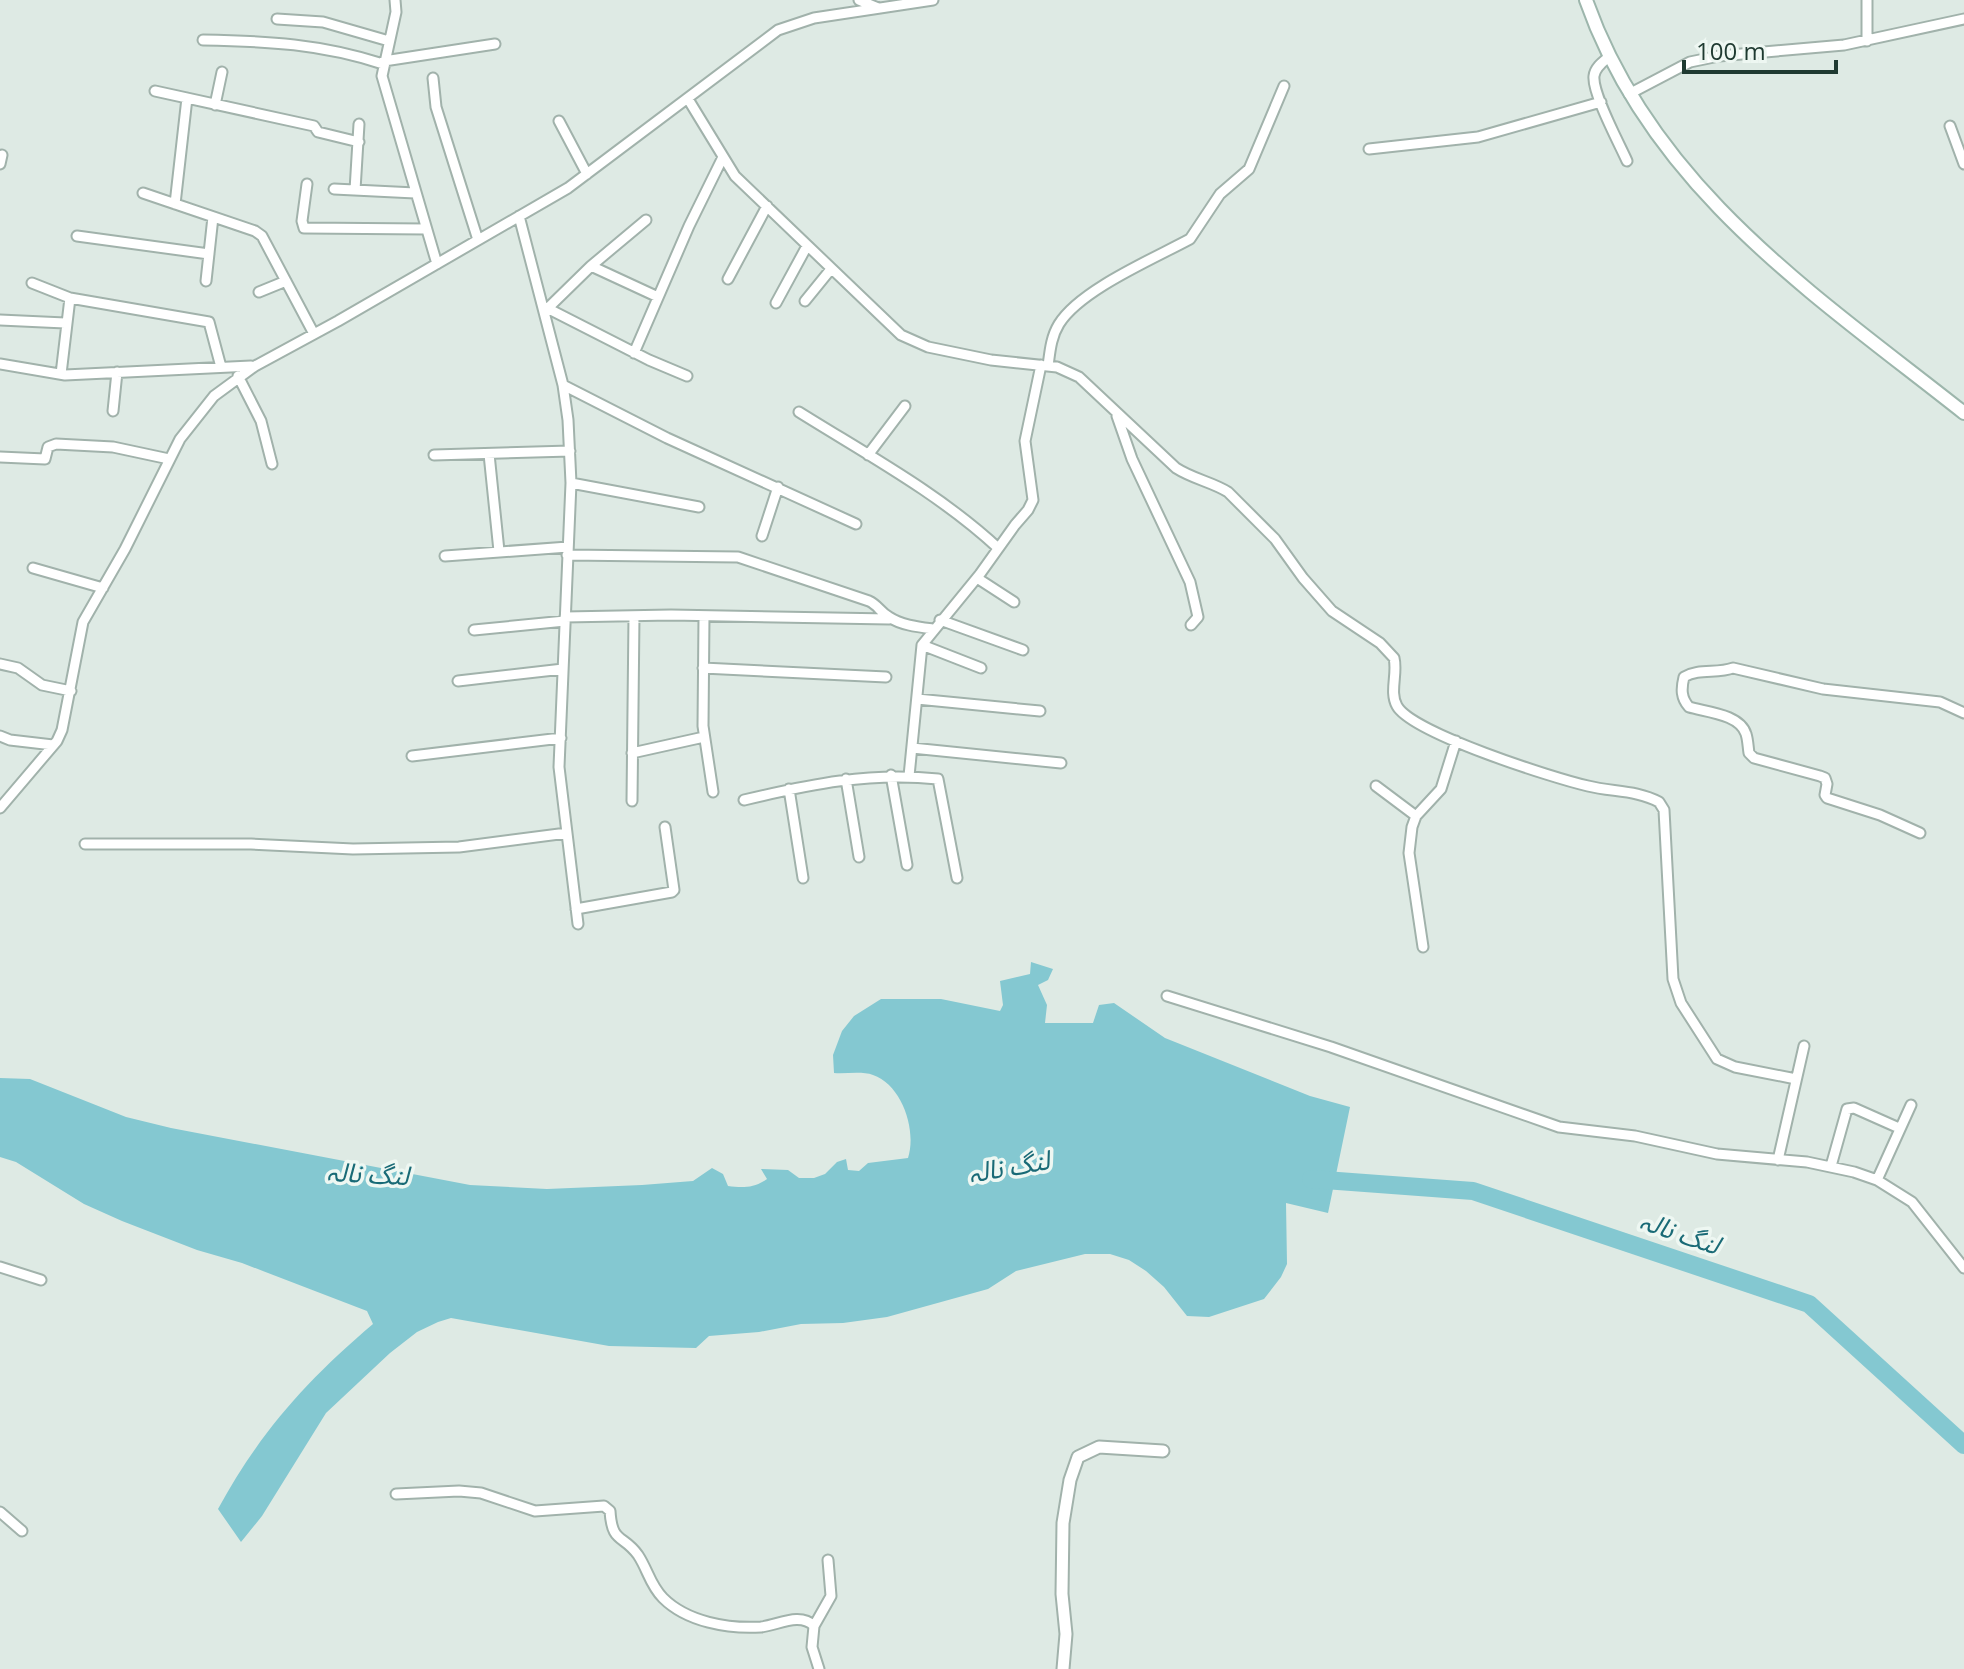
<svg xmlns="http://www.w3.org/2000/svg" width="1964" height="1669" font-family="'Open Sans','Noto Sans Arabic',sans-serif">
<rect width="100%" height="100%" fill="#deeae4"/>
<!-- water -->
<path fill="#84c8d1" d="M 1031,962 L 1053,969 L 1048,980 L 1038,985 L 1047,1005 L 1045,1023 L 1093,1023 L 1099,1005 L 1114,1003 L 1165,1038 L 1310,1096 L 1350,1107 L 1328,1213 L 1286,1203 L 1287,1264 L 1281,1277 L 1264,1299 L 1209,1317 L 1187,1316 L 1164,1287 L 1146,1271 L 1129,1260 L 1110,1254 L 1085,1254 L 1016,1271 L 988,1289 L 887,1317 L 843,1323 L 801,1324 L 759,1332 L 709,1336 L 696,1348 L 609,1346 L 451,1318 L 438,1322 L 417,1332 L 390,1353 L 326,1413 L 262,1516 L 241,1542 L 218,1509 C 260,1432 307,1380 373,1324 L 367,1311 L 242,1263 L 197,1250 L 122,1221 L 84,1204 L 16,1162 L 0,1157 L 0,1078 L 30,1079 L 126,1117 L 171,1128 L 470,1185 L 547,1189 L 642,1185 L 693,1181 L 712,1168 L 723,1174 L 728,1186 C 743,1188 754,1188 767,1179 L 761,1169 L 788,1170 L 799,1178 L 814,1178 L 825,1174 L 837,1162 L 846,1159 L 848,1170 L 859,1171 L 868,1163 L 908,1158 C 917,1130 902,1085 873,1075 C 862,1071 846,1074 834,1073 L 833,1055 L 842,1031 L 854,1016 L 881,999 L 941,999 L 1000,1011 L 1003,1005 L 1000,981 L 1030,974 Z"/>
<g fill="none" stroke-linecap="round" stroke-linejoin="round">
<!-- river -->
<path stroke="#84c8d1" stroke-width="18" d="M 1311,1179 L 1473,1191 L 1809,1304 L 1964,1445"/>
<defs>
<path id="minor" d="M 395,0 L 396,12 L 382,76 L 437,264
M 859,0 L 878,8
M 277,19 L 323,22 L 389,41
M 203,40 C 267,41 322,44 383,64
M 1867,41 L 1867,0
M 1610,56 C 1604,61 1595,67 1594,76 C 1592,93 1619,143 1627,161
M 384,61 L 495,44
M 433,78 L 436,107 L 478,240
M 155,91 L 314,126 L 318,132 L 359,142
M 1629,94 L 1690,62 L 1719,56 L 1844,45 L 1964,19
M 688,99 L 735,176 L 901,335 L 928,347 L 991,360 L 1057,367 L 1079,377 L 1176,468 C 1193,479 1212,482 1228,492 L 1275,539 L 1303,578 L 1332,611 L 1380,643 L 1394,658 C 1398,673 1389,692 1397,706 C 1412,733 1553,778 1588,786 C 1612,792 1637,790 1659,802 L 1664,810 L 1673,979 L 1681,1003 L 1717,1059 L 1735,1067 L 1796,1079
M 215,105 L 222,72
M 559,121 L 587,174
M 1950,126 L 1964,164
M 1369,149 L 1478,137 L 1601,102
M 0,164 L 2,155
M 307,184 L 302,221 L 304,228 L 426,229
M 334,189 L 415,193
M 355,190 L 359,124
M 143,193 L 255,231 L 262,236 L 314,334
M 175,204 L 187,98
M 519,216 L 563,385 L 568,420 L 571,483 L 559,767 L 578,924
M 77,236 L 209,254
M 591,266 L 658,297
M 728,279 L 767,206
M 206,281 L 213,217
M 32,283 L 70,298 L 209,322 L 221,367
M 259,292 L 286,281
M 805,301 L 831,269
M 776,303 L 807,246
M 543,306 L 649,360 L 687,376
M 547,309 L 591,266 L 646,220
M 0,320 L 65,323
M 634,353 L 689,226 L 723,157
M 0,364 L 65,375 L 251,366
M 1048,366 C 1050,351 1051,337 1059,324 C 1080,290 1153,259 1190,239 L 1220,194 L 1249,169 L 1284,86
M 61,374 L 70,298
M 238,376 L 261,421 L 272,464
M 563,385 L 667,438 L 856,524
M 113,411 L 117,372
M 799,412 C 866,454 940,494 998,548
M 1117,416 L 1132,459 L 1190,582 L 1198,617 L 1191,625
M 489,454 L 499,551
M 434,455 L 570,451
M 868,455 L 905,406
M 0,457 L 45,459 L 48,447 L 56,444 L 113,447 L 169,459
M 571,483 L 699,507
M 762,536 L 778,487
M 567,555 L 738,557 L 869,601 C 878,605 880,612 889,617 C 901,625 918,627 933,629
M 445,556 L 568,547
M 33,568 L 103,588
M 977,578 L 1014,602
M 704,616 L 703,726 L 713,792
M 565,617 L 671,615 L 889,619
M 940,620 L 1023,650
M 474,630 L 565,621
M 922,645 L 981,668
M 0,664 L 18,668 L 42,685 L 71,691
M 703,668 L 886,677
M 458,681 L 563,669
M 917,699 L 1040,711
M 0,736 L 10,740 L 53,745
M 912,748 L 1061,763
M 632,753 L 704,737
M 412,756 L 561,738
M 891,775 L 907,865
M 909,776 L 922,645 L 980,574 L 1015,525 L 1028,510 L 1033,500 L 1025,441 L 1041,365
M 846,779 L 859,857
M 1376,786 L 1416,816
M 789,789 L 803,878
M 744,800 C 811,784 869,772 938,779 L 957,878
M 632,801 L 634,616
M 0,808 L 57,741 L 62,730 L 83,622 L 125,549 L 180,439 L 214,396 L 255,366 L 338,321 L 568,188 L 778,30 L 814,18 L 933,0
M 1920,833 L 1880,815 L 1827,798 L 1825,795 L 1827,784 L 1825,778 L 1820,776 L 1754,758 L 1749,753 C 1748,747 1748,740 1746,734 C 1740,714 1706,712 1689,707 C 1681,698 1681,689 1684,677 C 1699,668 1717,674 1733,668 L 1823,689 L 1940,702 L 1964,713
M 85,844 L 251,844 L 353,849 L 459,847 L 567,833
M 576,909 L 672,892 L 674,890 L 665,827
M 1423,947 L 1409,853 L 1412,827 L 1416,816 L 1441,789 L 1456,741
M 1167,996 L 1331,1047 L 1559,1127 L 1635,1136 L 1717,1154 L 1807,1162 L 1854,1172 L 1877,1180 L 1912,1202 L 1964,1268
M 1778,1160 L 1804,1046
M 1831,1166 L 1847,1109 L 1854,1108 L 1899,1128
M 1877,1180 L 1911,1105
M 0,1267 L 41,1280
M 396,1494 L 459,1491 L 481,1493 L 535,1511 L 604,1506 L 610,1511 C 612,1544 623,1534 638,1555 C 648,1570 650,1585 663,1598 C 687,1622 728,1629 761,1627 C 778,1625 800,1612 814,1626 L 812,1647 L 819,1669
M 0,1512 L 22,1531
M 814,1626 L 831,1596 L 828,1560"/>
<path id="tertiary" d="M 1063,1669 L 1066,1634 L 1062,1594 L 1063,1523 L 1070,1480 L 1078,1457 L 1099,1447 L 1163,1451"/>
<path id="secondary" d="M 1586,0 C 1652,188 1815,295 1964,413"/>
</defs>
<!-- minor casing -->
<use href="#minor" stroke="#a1b2ab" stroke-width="13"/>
<!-- tertiary casing -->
<use href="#tertiary" stroke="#a1b2ab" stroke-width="15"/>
<!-- secondary casing -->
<use href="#secondary" stroke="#9db6ac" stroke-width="16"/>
<!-- minor -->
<use href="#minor" stroke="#fff" stroke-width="9"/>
<!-- tertiary -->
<use href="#tertiary" stroke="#fff" stroke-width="11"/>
<!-- secondary -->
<use href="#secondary" stroke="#fff" stroke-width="12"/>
</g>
<g text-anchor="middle" stroke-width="7" stroke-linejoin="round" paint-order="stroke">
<!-- water labels -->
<g font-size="26" font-style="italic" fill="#196a76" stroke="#eef7f2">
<text transform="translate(1009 1167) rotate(-10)" y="9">لنگ نالہ</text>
<text transform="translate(368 1174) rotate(3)" y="9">لنگ نالہ</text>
<text transform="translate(1680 1233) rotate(19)" y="9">لنگ نالہ</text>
</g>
</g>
<!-- scale -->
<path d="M1684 60v12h152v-12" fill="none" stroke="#1f3a31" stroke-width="4"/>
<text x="1696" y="60" font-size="24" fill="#1f3a31" stroke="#eef7f2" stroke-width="6" paint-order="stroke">100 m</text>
</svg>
